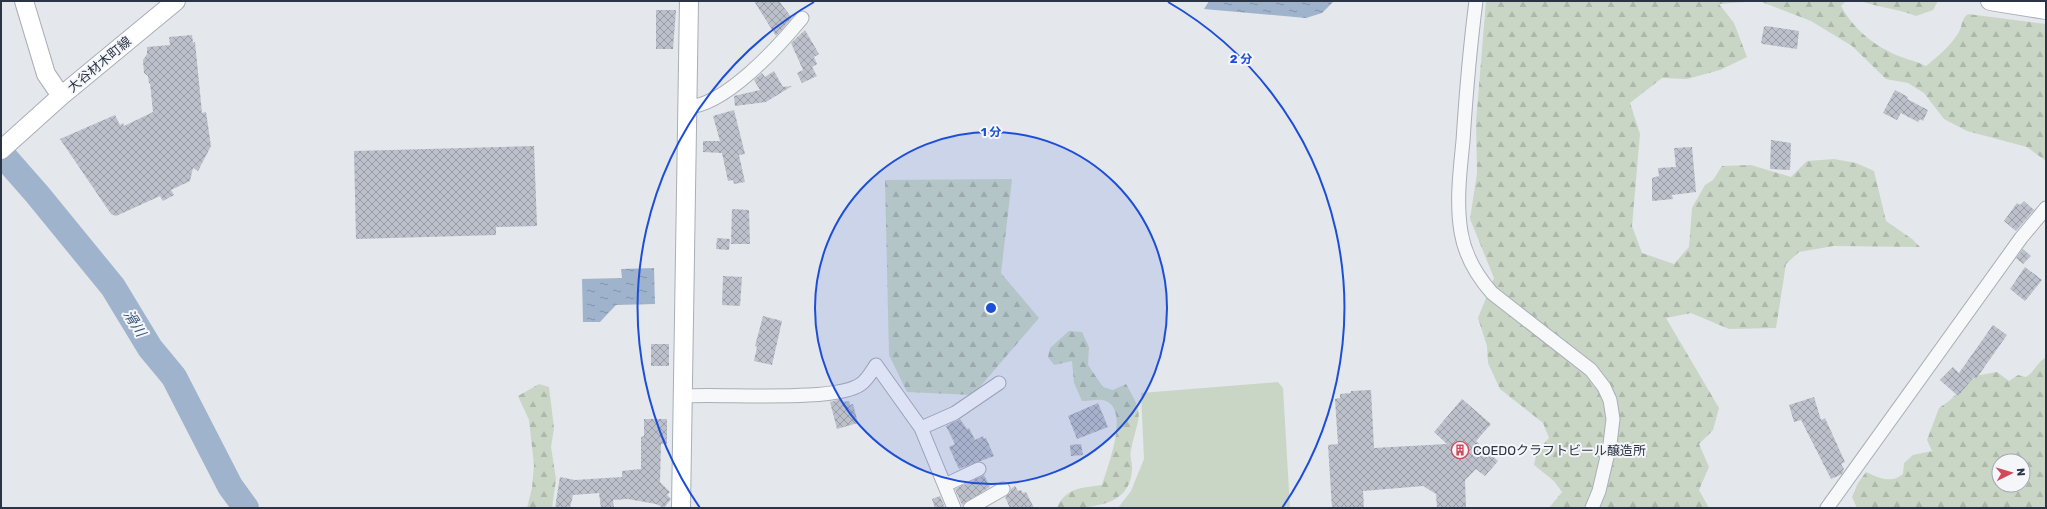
<svg xmlns="http://www.w3.org/2000/svg" width="2047" height="509" font-family="Rubik,'Noto Sans JP',sans-serif">
<defs>
<pattern id="forest-firs" width="22" height="20" patternUnits="userSpaceOnUse"><rect width="22" height="20" fill="#c9d6c5"/><path d="M5 1l3.5 6h-7zM16 11l3.5 6h-7z" fill="#adb8ab"/></pattern>
<pattern id="water-ripples" width="26" height="14" patternUnits="userSpaceOnUse"><rect width="26" height="14" fill="#9fb4cc"/><path d="M2 4q2-2 4 0t4 0M15 11q2-2 4 0t4 0" fill="none" stroke="#8293a7"/></pattern>
<pattern id="building-cross-hatch" width="8" height="8" patternUnits="userSpaceOnUse"><rect width="8" height="8" fill="#bbc0ca"/><path d="M0 0l8 8M0 8l8-8" fill="none" stroke="#989da6"/></pattern>
</defs>
<rect width="100%" height="100%" fill="#e4e7ec"/>
<!-- forest -->
<path fill="url(#forest-firs)" fill-rule="evenodd" d="M 1486,1 L 1853,1 L 1846,1 L 1841,6 C 1851,25 1869,42 1888,51 C 1900,58 1914,60 1926,66 C 1937,57 1949,47 1957,35 C 1963,28 1960,20 1968,14 L 2046,24 L 2046,161 L 2027,147 L 1967,131 L 1944,119 L 1924,93 L 1908,83 L 1886,79 L 1852,46 L 1811,21 L 1759,1 L 1719,4 L 1734,23 L 1747,57 L 1720,70 L 1687,79 L 1662,78 L 1630,103 L 1640,134 L 1632,226 L 1642,253 L 1674,264 L 1689,247 L 1692,208 L 1705,185 L 1713,180 L 1722,166 L 1751,165 L 1791,177 L 1807,161 L 1834,159 L 1856,163 L 1874,171 L 1886,221 L 1912,239 L 1920,247 L 1833,246 L 1799,252 L 1786,264 L 1776,328 L 1729,329 L 1691,313 L 1666,318 L 1719,408 L 1713,430 L 1699,444 L 1709,467 L 1699,490 L 1709,508 L 1549,508 L 1562,492 L 1554,481 L 1534,465 L 1537,451 L 1549,438 L 1543,423 L 1500,389 L 1488,363 L 1487,346 L 1478,318 L 1494,278 L 1470,219 L 1477,173 L 1476,122 Z
M 1860,1 L 1938,1 L 1933,10 L 1916,16 C 1898,9 1878,7 1860,1 Z
M 1012,179 L 1001,273 L 1039,318 L 973,395 L 907,392 L 889,355 L 885,180 Z
M 1069,331 L 1082,332 L 1089,347 L 1088,365 L 1103,387 L 1113,390 L 1126,384 C 1146,418 1138,415 1131,450 C 1129,457 1133,464 1132,471 C 1129,509 1086,508 1057,508 C 1066,487 1082,488 1102,485 C 1107,468 1130,411 1106,401 C 1100,398 1089,401 1082,401 L 1074,383 L 1072,361 L 1054,365 L 1048,357 L 1050,348 Z
M 2046,357 L 2046,508 L 1857,508 L 1852,497 L 1858,483 L 1866,472 C 1879,478 1891,484 1903,474 L 1904,463 L 1913,455 L 1932,451 L 1927,440 L 1939,408 L 1949,401 L 1975,376 L 1997,372 L 2009,381 L 2018,375 L 2026,377 C 2035,371 2037,363 2046,357 ZM 1999,461 L 2023,461 L 2023,485 L 1999,485 Z
M 539,384 L 549,387 L 554,428 L 551,447 L 556,479 L 552,508 L 527,508 L 532,488 L 534,465 L 529,420 L 518,396 Z"/>
<!-- pitch -->
<path fill="#c9d6c5" d="M 1278,382 L 1283,388 L 1290,508 L 1118,508 L 1131,491 L 1144,459 L 1141,393 Z"/>
<!-- water -->
<path fill="url(#water-ripples)" d="M 1209,1 L 1334,1 L 1322,13 L 1306,18 L 1204,9 Z
M 654,268 L 655,304 L 616,305 L 600,322 L 583,322 L 582,279 L 622,278 L 621,269 Z"/>
<g fill="none" stroke-linecap="round" stroke-linejoin="round">
<!-- river -->
<path stroke="#9fb4cc" stroke-width="26" d="M 1,153 L 37,194 L 113,287 L 150,348 L 174,377 L 230,486 L 246,508"/>
</g>
<!-- building -->
<path fill="url(#building-cross-hatch)" d="M 754,1 L 779,1 L 792,18 L 776,36 Z
M 656,10 L 676,10 L 673,49 L 656,49 Z
M 1766,26 L 1799,31 L 1797,49 L 1763,44 L 1761,43 L 1764,27 Z
M 805,30 L 819,54 L 814,57 L 817,64 L 812,67 L 817,76 L 802,83 L 797,73 L 803,70 L 791,43 Z
M 192,35 L 193,43 L 195,42 L 202,113 L 206,112 L 211,146 L 198,171 L 193,168 L 190,181 L 171,190 L 174,195 L 163,201 L 160,196 L 116,216 L 111,214 L 60,139 L 115,115 L 120,125 L 123,123 L 124,126 L 153,112 L 150,83 L 149,84 L 148,76 L 144,73 L 143,60 L 147,54 L 147,47 L 170,45 L 169,37 Z
M 774,71 L 783,87 L 792,86 L 766,102 L 735,106 L 734,96 L 760,90 L 754,80 L 762,73 L 765,77 Z
M 1895,90 L 1908,97 L 1907,99 L 1928,110 L 1923,121 L 1920,119 L 1918,122 L 1901,113 L 1897,120 L 1883,113 Z
M 734,110 L 745,154 L 739,155 L 745,182 L 734,184 L 733,180 L 728,181 L 722,153 L 703,152 L 703,141 L 720,141 L 713,116 Z
M 1771,140 L 1791,143 L 1790,170 L 1770,169 Z
M 534,146 L 537,226 L 496,227 L 496,235 L 356,239 L 354,151 Z
M 1692,147 L 1696,192 L 1672,195 L 1673,199 L 1652,201 L 1652,178 L 1659,176 L 1658,168 L 1676,167 L 1674,148 Z
M 2024,201 L 2034,210 L 2016,231 L 2004,221 L 2017,203 L 2020,205 Z
M 732,209 L 749,210 L 750,244 L 731,244 Z
M 717,238 L 730,239 L 729,250 L 716,249 Z
M 2023,249 L 2031,256 L 2023,264 L 2016,258 Z
M 2025,267 L 2042,280 L 2025,301 L 2010,289 Z
M 723,276 L 742,277 L 740,306 L 722,305 Z
M 763,316 L 782,321 L 772,365 L 754,361 L 757,347 L 755,346 Z
M 1993,325 L 2007,335 L 1976,379 L 1974,377 L 1958,396 L 1940,380 L 1953,367 L 1959,373 Z
M 651,344 L 669,344 L 669,366 L 651,366 Z
M 1371,390 L 1374,448 L 1447,444 L 1434,432 L 1462,399 L 1491,424 L 1476,441 L 1498,461 L 1485,476 L 1476,469 L 1465,480 L 1466,508 L 1437,508 L 1436,494 L 1423,486 L 1363,491 L 1364,508 L 1332,508 L 1328,445 L 1338,444 L 1335,399 L 1340,398 L 1340,394 L 1351,393 L 1351,391 Z
M 1814,397 L 1821,420 L 1825,418 L 1845,462 L 1841,464 L 1844,469 L 1842,474 L 1831,479 L 1801,420 L 1794,422 L 1789,405 Z
M 841,399 L 842,402 L 849,401 L 850,405 L 853,404 L 858,423 L 837,429 L 830,402 Z
M 1098,403 L 1108,427 L 1077,439 L 1068,416 Z
M 644,419 L 667,419 L 667,444 L 661,444 L 660,482 L 670,492 L 667,495 L 671,499 L 664,508 L 656,504 L 628,499 L 613,500 L 614,508 L 601,508 L 599,493 L 573,495 L 570,508 L 555,508 L 560,477 L 575,480 L 622,477 L 622,471 L 641,469 L 641,437 L 644,436 Z
M 960,419 L 967,429 L 969,428 L 975,440 L 983,436 L 984,439 L 986,438 L 994,456 L 959,469 L 949,447 L 955,444 L 946,426 Z
M 1081,444 L 1083,455 L 1071,456 L 1070,445 Z
M 984,475 L 990,487 L 962,505 L 955,489 Z
M 1015,486 L 1018,491 L 1021,490 L 1023,493 L 1026,492 L 1034,508 L 1010,508 L 1005,497 L 1010,493 L 1011,489 Z
M 940,496 L 945,508 L 935,508 L 932,499 Z"/>
<g fill="none" stroke-linecap="round" stroke-linejoin="round">
<defs>
<path id="street" d="M 1476,1 C 1470,47 1466,94 1463,141 C 1460,171 1456,202 1461,232 C 1465,256 1477,276 1492,293 L 1591,370 L 1604,387 L 1610,400 L 1613,419 L 1610,444 L 1599,491 L 1592,508
M 687,107 C 725,106 779,46 802,18
M 683,396 C 720,393 836,403 861,384 C 867,380 872,371 876,365 L 921,428 L 954,508
M 921,428 L 955,413 L 999,383
M 945,485 L 979,469
M 970,508 L 1003,489
M 1827,508 L 2021,238 L 2046,208"/>
<path id="secondary" d="M 24,1 L 46,74 L 61,96
M 1990,1 L 2046,10
M 1,150 L 61,96 L 176,1
M 681,508 L 689,1"/>
</defs>
<!-- street casing -->
<use href="#street" stroke="#a9aeb7" stroke-width="15"/>
<!-- secondary casing -->
<use href="#secondary" stroke="#a9aeb7" stroke-width="20"/>
<!-- street -->
<use href="#street" stroke="#f7f8fa" stroke-width="13"/>
<!-- secondary -->
<use href="#secondary" stroke="#fff" stroke-width="18"/>
</g>
<!-- distance rings -->
<circle cx="991" cy="308" r="176" fill="#1d4ed8" fill-opacity=".12"/>
<g fill="none" stroke="#1d4ed8" stroke-width="2">
<circle cx="991" cy="308" r="176"/>
<path d="M700 508A353 353 0 0 1 814 2M1168 2A353 353 0 0 1 1282 508"/>
</g>
<!-- icons -->
<defs>
<symbol id="building-ring" viewBox="-11 -11 22 22"><circle r="9.5" fill="#f4f6f9" stroke="#d1495b" stroke-width="1.5"/><path d="M-4-6H4V6H1V3H-1V6H-4ZM-2.5-4.3h1.7v1.8h-1.7ZM.8-4.3h1.7v1.8H.8ZM-2.5-1h1.7V.8h-1.7ZM.8-1h1.7V.8H.8Z" fill="#d1495b"/></symbol>
</defs>
<g fill-rule="evenodd">
<use href="#building-ring" x="1450" y="440" width="20" height="20"/>
</g>
<g text-anchor="middle" stroke-width="4" stroke-linejoin="round" paint-order="stroke">
<!-- street labels -->
<g font-size="13" fill="#2b3445" stroke="#f4f6f9">
<text transform="translate(99 64) rotate(-40)" y="5">大谷材木町線</text>
</g>
<!-- poi labels -->
<g font-size="13" fill="#2b3445" stroke="#f4f6f9" text-anchor="start">
<text x="1473" y="455">COEDOクラフトビール醸造所</text>
</g>
<!-- water labels -->
<g font-size="14" font-style="italic" fill="#34527a" stroke="#f4f6f9">
<text transform="translate(135 323) rotate(58)" y="5">滑川</text>
</g>
</g>
<circle cx="991" cy="308" r="6" fill="#1d4ed8" stroke="#f4f6f9" stroke-width="2"/>
<g font-size="12" text-anchor="middle" font-weight="bold" fill="#1d4ed8" stroke="#f4f6f9" stroke-width="4" stroke-linejoin="round" paint-order="stroke">
<text x="1241" y="63">2 分</text>
<text x="991" y="136">1 分</text>
</g>
<!-- border -->
<rect width="2047" height="509" fill="none" stroke="#2b3445" stroke-width="4"/>
<!-- north arrow -->
<g transform="translate(2011 473) rotate(85)"><circle r="19" fill="#f4f6f9" stroke="#a4a8b1"/>
<path d="M0-3L7 15L0 10L-7 15Z" fill="#d1495b"/>
<text y="-6" font-size="11" font-weight="bold" text-anchor="middle" fill="#2b3445">N</text>
</g>
</svg>
